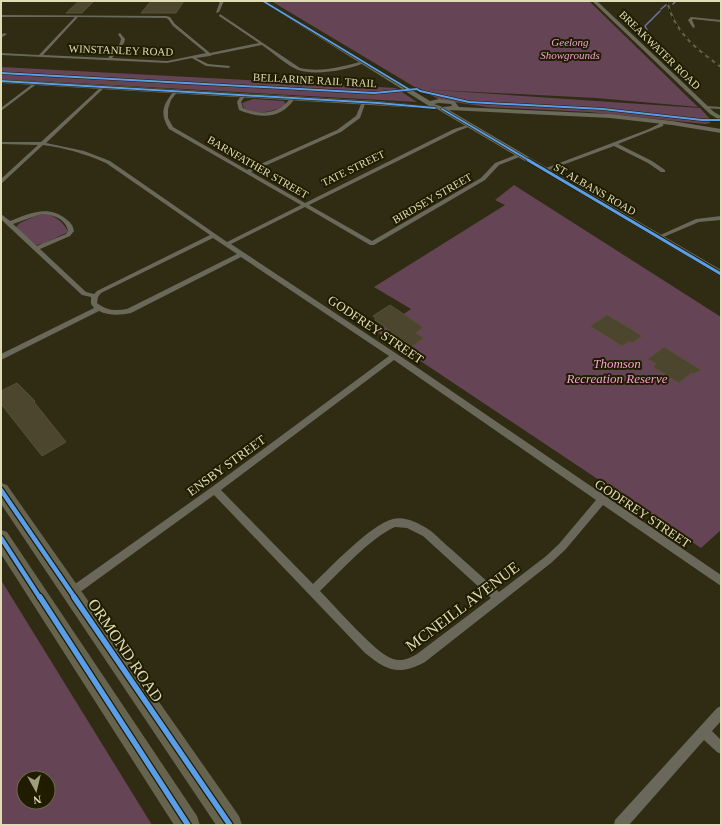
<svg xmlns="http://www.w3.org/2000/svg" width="722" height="826" font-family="Georgia,serif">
<rect width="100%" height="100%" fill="#2f2c13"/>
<!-- green -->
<path fill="#654455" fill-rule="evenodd" d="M 271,1 L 589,1 L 698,107 L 596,98 L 418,89 Z
M 1,67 L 396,88 L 417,102 L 1,79 Z
M 420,89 L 700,108 L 710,119 L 710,123 L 705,124 L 589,112 L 487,107 L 440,100 Z
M 253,99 L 284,101 L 286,105 C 272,112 258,116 244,108 L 242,103 Z
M 514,185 L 721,317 L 721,530 L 701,548 L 377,332 L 411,309 L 374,287 L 505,205 L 495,200 Z
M 42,213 C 53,214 64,222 68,232 L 43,244 L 36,245 L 17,229 L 16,227 L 20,223 Z
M 1,580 L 152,825 L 1,825 ZM 24,778 L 48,778 L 48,802 L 24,802 Z"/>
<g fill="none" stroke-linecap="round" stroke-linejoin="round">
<!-- stream -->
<path stroke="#6f70aa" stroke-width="1.5" d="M 673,4 L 676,1
M 661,9 L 666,5
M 647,30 L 645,26 L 660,11"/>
</g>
<!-- building -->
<path fill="#4c462e" stroke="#585034" d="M 79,1 L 94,1 L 82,13 L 66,13 Z
M 151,1 L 184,1 L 176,13 L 141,13 Z
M 390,305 L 423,327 L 416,333 L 424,338 L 411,347 L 387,331 L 389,330 L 375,320 L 376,318 L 373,316 Z
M 607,315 L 626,326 L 642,336 L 632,343 L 630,341 L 622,346 L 590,326 Z
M 664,347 L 669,350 L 701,370 L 693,374 L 691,373 L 679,383 L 653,367 L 656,364 L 648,359 Z
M 17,383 L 35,401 L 34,402 L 66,442 L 42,456 L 1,404 L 1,391 Z"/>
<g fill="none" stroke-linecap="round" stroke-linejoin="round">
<!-- street -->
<path fill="#6a685b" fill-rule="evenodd" d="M 220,1 L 224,1 L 219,12 L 216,13 Z
M 220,14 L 300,68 C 322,73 343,66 364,61 L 366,62 C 351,70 314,76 298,70 C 288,66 272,52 262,45 L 212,55 L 210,56 L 196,58 L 208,64 L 230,66 L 229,68 L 206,66 L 192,58 L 167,63 L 1,55 L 1,53 L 39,55 L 75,17 L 1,17 L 1,15 L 166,16 L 170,17 L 175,24 L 210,53 L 259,43 L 219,16 ZM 78,17 L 166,18 L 168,19 L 173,26 L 206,53 L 167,61 L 112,58 L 124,43 L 125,39 L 120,33 L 118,34 L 121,39 L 120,43 L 108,58 L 43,55 Z
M 691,17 L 721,20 L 721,22 L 693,19 L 692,20 L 695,27 L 693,28 L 688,20 Z
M 4,33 L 7,34 L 1,38 L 1,35 Z
M 35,82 L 38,83 L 1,111 L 1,108 Z
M 102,86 L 105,87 L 46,143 L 84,151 L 110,161 L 227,242 L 301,205 L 169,129 C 159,113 163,104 175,90 L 178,91 L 171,100 L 168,109 L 168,118 L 173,127 L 247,170 L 337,130 L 356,116 L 362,102 L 366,101 L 360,118 L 341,132 L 251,172 L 305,203 L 454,129 L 471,124 L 471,126 L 458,131 L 309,205 L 372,241 L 481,178 L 495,163 L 518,154 L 522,154 L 522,156 L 499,165 L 485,180 L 374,245 L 370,245 L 305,207 L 231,244 L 415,366 L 721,575 L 721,586 L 603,505 L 565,550 L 551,563 L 425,662 C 399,676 387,671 365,653 L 214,495 L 76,595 L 72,597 L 68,595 L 67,592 L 68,589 L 212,487 L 389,356 L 241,257 L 131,313 C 120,315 109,316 99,311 L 1,360 L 1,354 L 94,308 L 91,304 L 91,297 L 82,295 L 7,225 L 1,219 L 1,214 L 10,221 C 28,214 48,204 66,219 C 70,222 73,225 74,231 L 70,236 L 40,249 L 86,292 L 94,294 L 97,291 L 210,235 L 106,163 C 86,154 66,148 43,145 L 1,184 L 1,179 L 38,145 L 1,144 L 1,142 L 41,142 ZM 41,214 C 52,214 66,219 68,231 L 66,234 L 37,246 L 13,224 ZM 213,238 L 237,254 L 127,309 C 116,311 107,311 97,303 L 98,297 L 101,293 ZM 394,360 L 596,500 L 559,544 L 545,557 L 499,592 C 483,578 467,563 451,549 C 443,543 436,534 428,529 C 418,523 405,516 393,519 C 370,525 331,567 313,584 L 221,490 ZM 395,527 L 407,528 L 423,536 L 491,598 L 417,654 C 410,658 402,662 393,659 C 376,654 335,606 320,591 C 340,572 370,538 395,527 Z
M 242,94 L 246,95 L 241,102 L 243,108 C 261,116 280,114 291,97 L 295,98 C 282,119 261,119 239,110 L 237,102 Z
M 706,106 L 721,107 L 721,109 L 704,108 L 704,107 Z
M 660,121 L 664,122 L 663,126 L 618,144 L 652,161 L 665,170 L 665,172 L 661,172 L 648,163 L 614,146 L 546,171 L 541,170 L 649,129 L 659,124 Z
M 721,216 L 721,220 L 699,222 L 661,238 L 657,238 L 656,237 L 696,219 Z
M 721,706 L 721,721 L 712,731 L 721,740 L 721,754 L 717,752 L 704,740 L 629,825 L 614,825 L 615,820 L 717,708 Z"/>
<!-- secondary -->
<path fill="#6b6959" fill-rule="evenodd" d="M 261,1 L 266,1 L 430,101 L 439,99 L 453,101 L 455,102 L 459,107 L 610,114 L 672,121 L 721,129 L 721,133 L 672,125 L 610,118 L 449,110 L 721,270 L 721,277 L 437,109 L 1,83 L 1,79 L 378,101 L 429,106 ZM 439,103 L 451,104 L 452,106 L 443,107 L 434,104 Z
M 592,1 L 597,1 L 714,112 L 721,116 L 721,121 L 710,114 Z"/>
<!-- highway -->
<path fill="#66634e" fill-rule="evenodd" d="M 1,483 L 7,485 L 239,816 L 242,825 L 216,825 L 1,504 Z
M 1,530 L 7,532 L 197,816 L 200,825 L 174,825 L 1,554 Z"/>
<defs>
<path id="rail" d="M 667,1 C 674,32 696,49 721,67"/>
</defs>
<!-- rail casing -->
<use href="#rail" stroke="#63624f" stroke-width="2"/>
<!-- rail -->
<use href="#rail" stroke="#201c00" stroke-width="1.5" stroke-dasharray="4" stroke-linecap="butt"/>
<defs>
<path id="cycleway-far3" d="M 263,1 L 410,90
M 1,73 L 374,93 L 417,89 L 420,91 L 469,102 L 603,109 L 702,120 L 721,120
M 1,81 L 378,103 L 435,108
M 442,109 L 530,161"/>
<path id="cycleway-far2" d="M 528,160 L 721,274"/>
<path id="cycleway-far1" d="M 1,490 L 75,598
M 1,538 L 40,598"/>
<path id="cycleway" d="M 40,597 L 188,825
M 74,597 L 230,825"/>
</defs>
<!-- cycleway-far3 casing -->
<use href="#cycleway-far3" stroke="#201c00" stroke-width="3"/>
<!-- cycleway-far2 casing -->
<use href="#cycleway-far2" stroke="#201c00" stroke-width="5"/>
<!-- cycleway-far1 casing -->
<use href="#cycleway-far1" stroke="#201c00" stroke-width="7"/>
<!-- cycleway casing -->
<use href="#cycleway" stroke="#201c00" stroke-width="8"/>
<!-- cycleway-far3 -->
<use href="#cycleway-far3" stroke="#5a9eea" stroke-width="2"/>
<!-- cycleway-far2 -->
<use href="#cycleway-far2" stroke="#5a9eea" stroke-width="3"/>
<!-- cycleway-far1 -->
<use href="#cycleway-far1" stroke="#5a9eea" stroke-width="4.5"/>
<!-- cycleway -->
<use href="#cycleway" stroke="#5a9eea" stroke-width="5.5"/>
</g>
<g text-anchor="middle" stroke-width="4" stroke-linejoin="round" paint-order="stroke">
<!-- far-park labels -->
<g font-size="11" font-style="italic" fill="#f99ed8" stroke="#201c00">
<text x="570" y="46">Geelong<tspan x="570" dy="13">Showgrounds</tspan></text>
</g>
<!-- far-street labels -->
<g font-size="11" fill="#e0dcb6" stroke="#201c00">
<text transform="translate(121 50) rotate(2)" y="4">WINSTANLEY ROAD</text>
<text transform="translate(660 50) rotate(44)" y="4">BREAKWATER ROAD</text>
<text transform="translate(315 80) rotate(3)" y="4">BELLARINE RAIL TRAIL</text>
<text transform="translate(258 167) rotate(30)" y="4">BARNFATHER STREET</text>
<text transform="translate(353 168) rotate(-26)" y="4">TATE STREET</text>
<text transform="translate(595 189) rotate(30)" y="4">ST ALBANS ROAD</text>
<text transform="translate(432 198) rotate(-30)" y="4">BIRDSEY STREET</text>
</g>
<!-- street labels -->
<g font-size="13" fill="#e0dcb6" stroke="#201c00">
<text transform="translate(376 329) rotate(34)" y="5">GODFREY STREET</text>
<text transform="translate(226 465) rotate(-36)" y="5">ENSBY STREET</text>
<text transform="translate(643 513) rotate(34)" y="5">GODFREY STREET</text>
</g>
<!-- park labels -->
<g font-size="13" font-style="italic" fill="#f99ed8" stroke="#201c00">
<text x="617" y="368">Thomson<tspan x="617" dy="15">Recreation Reserve</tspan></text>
</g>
<!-- near-street labels -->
<g font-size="16" fill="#e0dcb6" stroke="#201c00">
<text transform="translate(462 606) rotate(-37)" y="6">MCNEILL AVENUE</text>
<text transform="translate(126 650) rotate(56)" y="6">ORMOND ROAD</text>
</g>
</g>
<!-- border -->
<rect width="722" height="826" fill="none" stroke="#e0dcb6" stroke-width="4"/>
<!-- north arrow -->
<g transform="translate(36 790) rotate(172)"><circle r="19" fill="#201c00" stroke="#6d6949"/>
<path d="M0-3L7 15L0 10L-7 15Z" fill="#a29e7d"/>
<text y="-6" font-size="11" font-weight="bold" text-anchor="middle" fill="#e0dcb6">N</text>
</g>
</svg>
